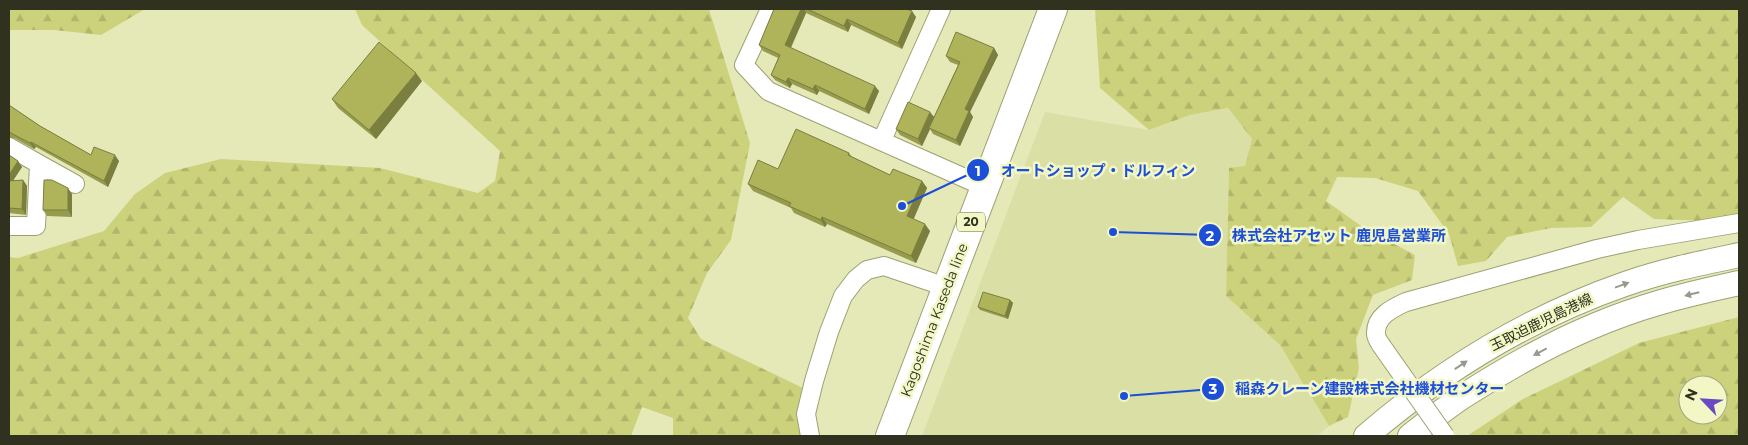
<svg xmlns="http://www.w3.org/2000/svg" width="1748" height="445" font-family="Montserrat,'Noto Sans JP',sans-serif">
<defs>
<pattern id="forest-firs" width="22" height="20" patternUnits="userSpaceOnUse" patternTransform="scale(1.25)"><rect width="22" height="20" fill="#ccd27b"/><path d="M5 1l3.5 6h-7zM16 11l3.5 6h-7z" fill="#b0b56a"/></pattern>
</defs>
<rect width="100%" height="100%" fill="#e5e9b8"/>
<!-- built -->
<path fill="#dadfa6" d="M 1228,108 L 1252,139 L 1245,167 L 1229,169 L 1226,296 L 1280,345 L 1329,426 L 1317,436 L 922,436 L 1045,112 L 1149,130 L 1190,115 Z"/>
<!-- forest -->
<path fill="url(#forest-firs)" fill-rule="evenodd" d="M 9,9 L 145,9 L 101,35 L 54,30 L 9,30 Z
M 355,9 L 709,9 L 750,143 L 731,240 L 707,273 L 688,318 L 701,339 L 805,389 L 805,436 L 673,436 L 673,418 L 642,407 L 631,436 L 9,436 L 9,257 L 18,258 L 104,231 L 135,194 L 165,173 L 221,159 L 380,168 L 478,193 L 495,181 L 500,151 L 362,25 Z
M 1095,9 L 1739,9 L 1739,222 L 1654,219 L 1623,197 L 1591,227 L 1551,228 L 1507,237 L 1486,261 L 1458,266 L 1449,234 L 1418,191 L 1375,178 L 1337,177 L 1326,201 L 1364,228 L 1415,255 L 1412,280 L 1373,295 L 1356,339 L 1359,368 L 1348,417 L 1329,426 L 1280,345 L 1226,296 L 1229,168 L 1245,166 L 1252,139 L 1228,108 L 1190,115 L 1149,130 L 1100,88 Z
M 1739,317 L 1739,436 L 1467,436 L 1523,399 L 1639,343 ZM 1688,385 L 1718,385 L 1718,415 L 1688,415 Z"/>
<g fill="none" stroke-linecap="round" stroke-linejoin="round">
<defs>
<path id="minor" d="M 770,9 L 744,65 L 768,91 L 985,187
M 882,140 L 941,9
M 9,147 L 39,164 L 36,226 L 9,226
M 39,164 L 75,184
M 1381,345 C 1379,342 1376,337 1376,334 C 1375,316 1393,308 1406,302 L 1597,249 L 1638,240 L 1739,223
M 810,436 L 806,414 L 814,381 L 829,332 L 843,296 L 856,279 L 867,270 L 884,266 L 946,287"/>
<path id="secondary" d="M 1366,436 C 1443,370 1530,317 1625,284 C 1662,271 1701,263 1739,255
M 1410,436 C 1427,423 1444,409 1462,397 C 1522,358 1589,323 1658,303 C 1684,295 1712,289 1739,283"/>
<path id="primary" d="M 890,436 L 1053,9"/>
</defs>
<!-- minor casing -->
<use href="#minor" stroke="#9da172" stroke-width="20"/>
<!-- secondary casing -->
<use href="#secondary" stroke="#9da172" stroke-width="26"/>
<!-- primary casing -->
<use href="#primary" stroke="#9da172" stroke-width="30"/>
<!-- minor -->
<use href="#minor" stroke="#fff" stroke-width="18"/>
<!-- secondary -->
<use href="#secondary" stroke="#fff" stroke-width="24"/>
<!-- primary -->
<use href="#primary" stroke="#fff" stroke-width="28"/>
<defs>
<path id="minor-bridge" d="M 1381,345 L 1445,436"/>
</defs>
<!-- minor-bridge casing -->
<use href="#minor-bridge" stroke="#9da172" stroke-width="20" stroke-linecap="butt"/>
<!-- minor-bridge -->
<use href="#minor-bridge" stroke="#fff" stroke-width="18"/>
</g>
<!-- wall -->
<path fill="#969b4d" d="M 774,9 L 906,9 L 916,17 L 902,49 L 851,25 L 848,32 L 806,13 L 791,48 L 879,91 L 869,114 L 819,91 L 817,95 L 792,84 L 790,88 L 775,80 L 771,75 L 778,58 L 763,51 L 759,45 Z
M 994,48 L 998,55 L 970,112 L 973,117 L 960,146 L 933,134 L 930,129 L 922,146 L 900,135 L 896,129 L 934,117 L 958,65 L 950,62 L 946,56 Z
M 422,81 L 376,139 L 338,108 L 332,99 Z
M 9,105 L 40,126 L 91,155 L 119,161 L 108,187 L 36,147 L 34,149 L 14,138 L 9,138 Z
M 849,153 L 852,157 L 890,175 L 922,181 L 927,188 L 913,219 L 930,231 L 916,263 L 827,224 L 825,227 L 794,213 L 791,208 L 753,191 L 748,184 L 778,169 Z
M 9,155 L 18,161 L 22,167 L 13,180 L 23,180 L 27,186 L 26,215 L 9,213 Z
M 72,194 L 72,217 L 47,216 L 43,210 Z
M 1010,300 L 1013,303 L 1008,319 L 980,310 L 978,307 Z"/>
<!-- shaded-wall -->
<path fill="#7a7e3f" d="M 801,9 L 804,9 L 806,13 L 789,51 L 785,45 Z
M 912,11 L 916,17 L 902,49 L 898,43 Z
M 847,19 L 851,25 L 848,32 L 844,26 Z
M 994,48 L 998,55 L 970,112 L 973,117 L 960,146 L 956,140 L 965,109 Z
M 416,73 L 422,81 L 376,139 L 369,130 Z
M 788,78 L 792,84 L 790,88 L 786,82 Z
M 815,85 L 819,91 L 817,95 L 813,89 Z
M 875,86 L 879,91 L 869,114 L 865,109 Z
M 930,112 L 935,118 L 929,128 L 930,129 L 922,146 L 918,139 Z
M 31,142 L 36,147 L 34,149 L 30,143 Z
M 115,155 L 119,161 L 108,187 L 104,181 Z
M 18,161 L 22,167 L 9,187 L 9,175 Z
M 23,180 L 27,186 L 26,215 L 22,209 Z
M 922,181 L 927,188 L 912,223 L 907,216 Z
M 68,188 L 72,194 L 72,217 L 68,210 Z
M 822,217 L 827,224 L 825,227 L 821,220 Z
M 925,224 L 930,231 L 916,263 L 911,256 Z
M 1010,300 L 1013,303 L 1008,319 L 1005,316 Z"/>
<!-- building -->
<path fill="#afb45a" stroke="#7a7e3f" d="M 774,9 L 801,9 L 785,45 L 875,86 L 865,109 L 815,85 L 813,89 L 788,78 L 786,82 L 771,75 L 780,55 L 759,45 Z
M 807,9 L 906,9 L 912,11 L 898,43 L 847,19 L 844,26 Z
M 956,32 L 994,48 L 965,109 L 969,111 L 956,140 L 929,128 L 960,62 L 946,56 Z
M 379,42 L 416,73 L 369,130 L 332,99 Z
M 908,102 L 930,112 L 918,139 L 896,129 Z
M 9,105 L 40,126 L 91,155 L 94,147 L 115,155 L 104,181 L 31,142 L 30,143 L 9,132 Z
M 796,129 L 849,153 L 848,155 L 890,175 L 893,169 L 922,181 L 907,216 L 925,224 L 911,256 L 822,217 L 821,220 L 789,206 L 791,203 L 748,184 L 758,160 L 778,169 Z
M 9,155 L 18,161 L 9,175 Z
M 23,180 L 22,209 L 9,208 L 9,181 Z
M 44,180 L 52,180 L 68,188 L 68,210 L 43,210 Z
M 983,292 L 1010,300 L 1005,316 L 978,307 Z"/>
<!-- one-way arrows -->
<defs><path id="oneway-solid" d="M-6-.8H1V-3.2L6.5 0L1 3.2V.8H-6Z" transform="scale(1.25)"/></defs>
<g fill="#98988f">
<use href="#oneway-solid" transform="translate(1622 285) rotate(-20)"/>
<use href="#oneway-solid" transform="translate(1692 294) rotate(166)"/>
<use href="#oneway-solid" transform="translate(1540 352) rotate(152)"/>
<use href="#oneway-solid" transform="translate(1461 365) rotate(-33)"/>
</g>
<g text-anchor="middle" stroke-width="5" stroke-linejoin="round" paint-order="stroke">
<!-- shield labels -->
<rect fill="#f2f7c5" stroke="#6a6d51" stroke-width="1" x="957" y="212.5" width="28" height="19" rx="4"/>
<g font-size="12" font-weight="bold" fill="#30321f">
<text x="971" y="226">20</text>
</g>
<!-- street labels -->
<g font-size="14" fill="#30321f" stroke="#f2f7c5">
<text transform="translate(934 320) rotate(-69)" y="5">Kagoshima Kaseda line</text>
<text transform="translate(1541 322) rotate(-26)" y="5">玉取迫鹿児島港線</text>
</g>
</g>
<!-- callouts -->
<path fill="none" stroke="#1d4ed8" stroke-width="2" d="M902 206L978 170M1113 232L1210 235M1124 396L1213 389"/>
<g fill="#1d4ed8" stroke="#f2f7c5" stroke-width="2">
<circle cx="902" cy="206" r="5"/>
<circle cx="1113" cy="232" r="5"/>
<circle cx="1124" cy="396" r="5"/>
<circle cx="978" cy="170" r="12"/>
<circle cx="1210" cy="235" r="12"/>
<circle cx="1213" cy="389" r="12"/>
</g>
<g font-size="15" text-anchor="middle" font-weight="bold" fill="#fff">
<text x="978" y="176">1</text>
<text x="1210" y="241">2</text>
<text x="1213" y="394">3</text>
</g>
<g font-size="15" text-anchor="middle" font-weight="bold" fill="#1d4ed8" stroke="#f2f7c5" stroke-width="5" stroke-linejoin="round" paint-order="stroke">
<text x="1098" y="176">オートショップ・ドルフィン</text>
<text x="1339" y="241">株式会社アセット 鹿児島営業所</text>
<text x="1370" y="394">稲森クレーン建設株式会社機材センター</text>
</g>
<!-- border -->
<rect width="1748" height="445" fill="none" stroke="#30321f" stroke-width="20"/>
<!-- north arrow -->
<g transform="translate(1703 400) rotate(295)"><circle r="24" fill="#f2f7c5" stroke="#a4a883"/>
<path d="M0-4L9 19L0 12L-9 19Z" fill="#6b49c2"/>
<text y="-8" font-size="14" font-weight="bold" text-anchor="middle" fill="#30321f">N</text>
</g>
</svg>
